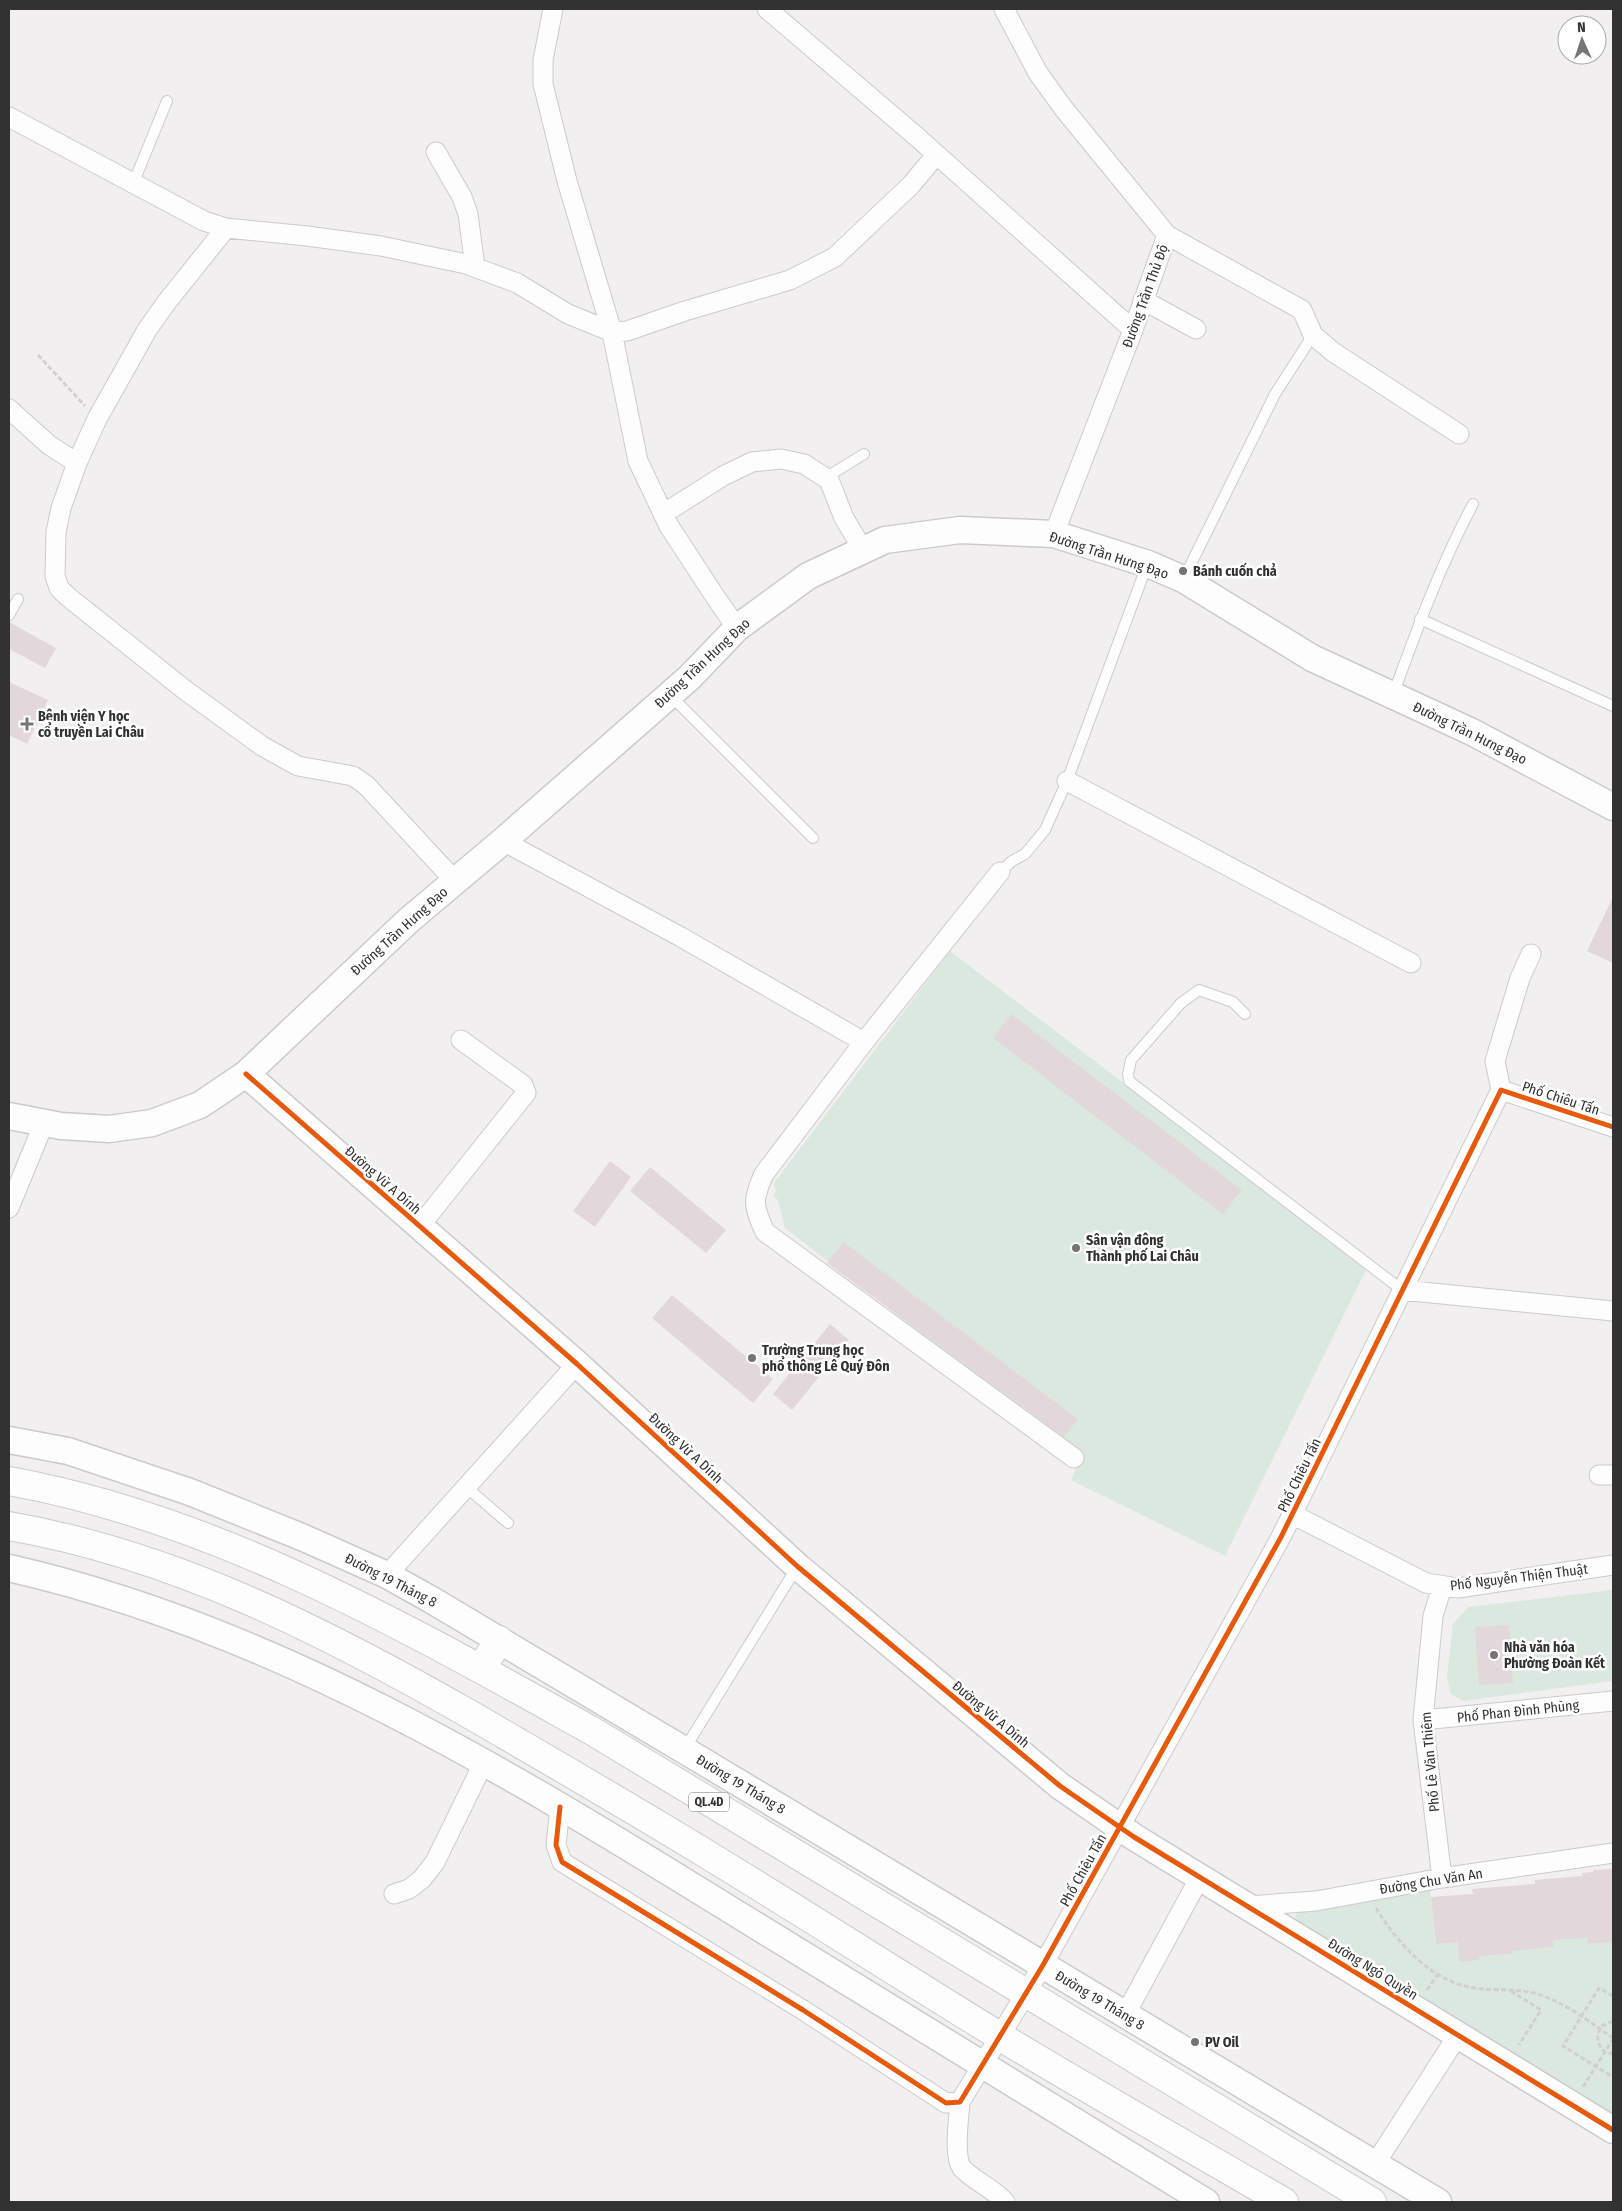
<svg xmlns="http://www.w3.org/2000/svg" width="1622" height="2211" font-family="'Fira Sans Condensed',sans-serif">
<rect width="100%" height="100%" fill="#f2eff0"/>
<!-- green -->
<path fill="#dbe8e0" d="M 950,951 L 1367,1268 L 1225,1556 L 1071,1480 L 1081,1457 L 785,1228 L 778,1200 L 773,1196 L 776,1191 L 774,1183 Z
M 1613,1590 L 1613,1681 L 1463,1701 L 1451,1694 L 1447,1677 L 1453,1624 L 1468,1607 Z
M 1430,1890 L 1436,1944 L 1458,1942 L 1460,1962 L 1478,1948 L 1496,1955 L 1512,1954 L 1510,1921 L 1537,1906 L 1540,1948 L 1554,1947 L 1553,1940 L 1569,1939 L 1569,1928 L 1586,1927 L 1587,1944 L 1613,1942 L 1613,2121 L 1300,1925 L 1295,1916 L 1298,1911 L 1313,1907 Z"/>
<!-- building -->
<path fill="#e2d7db" d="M 9,622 L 56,648 L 45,668 L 9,649 Z
M 9,682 L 48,700 L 27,744 L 9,735 Z
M 1613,897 L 1613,963 L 1587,951 Z
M 1011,1014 L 1242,1190 L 1223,1214 L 993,1038 Z
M 610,1161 L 631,1177 L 595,1227 L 573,1211 Z
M 650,1167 L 726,1230 L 706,1253 L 630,1191 Z
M 843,1242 L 1078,1419 L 1064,1437 L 827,1263 Z
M 672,1295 L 773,1379 L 753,1403 L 652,1318 Z
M 830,1324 L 849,1340 L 792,1410 L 773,1394 Z
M 1509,1625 L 1513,1683 L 1479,1685 L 1475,1627 Z
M 1613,1869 L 1613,1942 L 1587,1944 L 1587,1938 L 1553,1940 L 1554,1947 L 1512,1951 L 1512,1954 L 1479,1956 L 1479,1960 L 1459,1962 L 1458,1942 L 1436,1944 L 1431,1897 L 1473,1894 L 1472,1889 L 1535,1884 L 1535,1880 L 1582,1876 L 1582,1873 L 1593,1872 L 1593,1870 Z"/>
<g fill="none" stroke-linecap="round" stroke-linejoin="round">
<defs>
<path id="lane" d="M 133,184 L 167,101
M 825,478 L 864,454
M 1184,578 L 1275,394 L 1313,335
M 9,615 L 18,599
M 1420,619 L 1613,706
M 670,695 L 813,838
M 1393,695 C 1417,629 1440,566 1473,504
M 1000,872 L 1012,861 L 1025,854 L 1045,830 L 1067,781 L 1147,565
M 1245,1014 L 1233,1002 L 1199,990 L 1181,1003 L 1131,1060 L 1128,1074 L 1129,1081 L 1402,1290
M 465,1486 L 508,1523
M 684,1750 L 797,1567"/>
<path id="street" d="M 553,9 L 543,60 L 543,84 L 567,181 L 612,332 L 638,461 L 669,526 L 716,598 L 737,628
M 767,9 L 917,137 L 1133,330
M 1004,9 L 1038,73 L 1064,109 L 1167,235 L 1133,330 L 1054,534
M 9,117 L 204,221 L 226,228 L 307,236 L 381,246 L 466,264 L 517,283 L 568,314 L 612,332 L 627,331 L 685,311 L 790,280 L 835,257 L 911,185 L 936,155
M 436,152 L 462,197 L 468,214 L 475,267
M 226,228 L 166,303 L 147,330 L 97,419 L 77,463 L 61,508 L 56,532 L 55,576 L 59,588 L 67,596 L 185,690 L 262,746 L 298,766 L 353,776 L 366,785 L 455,881
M 1167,235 L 1302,310 L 1313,335 L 1333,352 L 1459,434
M 1143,300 L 1196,329
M 9,409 L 49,445 L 77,463
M 663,514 L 723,476 L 752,462 L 781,459 L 804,464 L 829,480 L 844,518 L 863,550
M 1067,781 L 1411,963
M 503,841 L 681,937 L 864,1042
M 1000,872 L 864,1042 L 764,1174 C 752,1200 753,1206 765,1232 L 1074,1458
M 1501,1090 L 1495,1061 L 1520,978 L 1531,954
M 9,1208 L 44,1123
M 419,1227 L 526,1093 L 523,1085 L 461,1040
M 1402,1290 L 1613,1311
M 1599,1475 L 1613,1475
M 1292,1514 L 1426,1583 L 1458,1588 L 1613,1565
M 387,1575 L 577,1364
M 1442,1587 L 1433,1616 L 1423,1720 L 1442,1878
M 1423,1720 L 1613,1701
M 560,1807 L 556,1845 L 562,1862 L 803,2010 L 946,2103 L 960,2102 L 1043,1965 L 1281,1537 L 1501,1090 L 1613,1127
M 394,1894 L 409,1889 L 422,1879 L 435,1862 L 484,1762
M 1248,1906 L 1316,1901 L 1442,1878 L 1613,1853
M 1125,2015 L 1200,1877
M 960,2102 C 959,2118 953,2156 962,2168 C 971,2179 993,2188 1005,2202
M 1375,2164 L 1458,2035"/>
<path id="secondary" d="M 246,1074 L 577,1364 L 797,1566 L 1060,1786 L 1134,1837 L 1613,2130
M 9,1116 L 61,1126 L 109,1129 L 152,1123 L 200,1105 L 246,1074 L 409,920 L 503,841 L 690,677 L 737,628 L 808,576 L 885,540 L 960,530 L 1054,534 L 1148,564 L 1183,579 L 1312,658 L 1472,732 L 1613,807
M 9,1440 L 68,1451 L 190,1492 L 304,1538 L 387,1575 L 430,1599 L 684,1750 L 1438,2202
M 9,1568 C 273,1628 506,1771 734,1912 C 891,2009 1048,2106 1206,2202"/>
<path id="highway" d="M 9,1481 C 218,1519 405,1627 589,1729 L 1372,2202
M 9,1526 C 175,1555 326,1632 471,1715 C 543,1757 614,1798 685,1841 C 791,1905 895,1972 1001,2037 C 1094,2093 1189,2147 1284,2202
M 481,1669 L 499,1640"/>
</defs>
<!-- lane casing -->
<use href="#lane" stroke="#cccaca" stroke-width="12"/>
<!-- street casing -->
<use href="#street" stroke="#cccaca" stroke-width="21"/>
<!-- secondary casing -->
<use href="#secondary" stroke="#cccaca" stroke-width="29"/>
<!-- highway casing -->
<use href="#highway" stroke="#cccaca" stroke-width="30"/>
<!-- path -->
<path stroke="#d1d0d0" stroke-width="3" stroke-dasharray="5 2.5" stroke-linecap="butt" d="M 38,355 L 85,406
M 1376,1908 C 1396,1941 1429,1979 1469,1987 C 1493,1992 1518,1987 1541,1995 C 1567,2004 1591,2023 1613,2038
M 1427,1990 L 1438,1974
M 1511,1991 L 1541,2010 L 1519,2045
M 1613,1996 L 1599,1988 L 1563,2046 L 1613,2077
M 1613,2021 L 1602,2026 C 1595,2037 1597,2044 1605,2052 L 1613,2054
M 1583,2087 L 1613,2039"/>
<!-- lane -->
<use href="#lane" stroke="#fdfdfd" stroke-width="10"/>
<!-- street -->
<use href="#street" stroke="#fdfdfd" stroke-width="19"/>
<!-- secondary -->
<use href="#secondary" stroke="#fdfdfd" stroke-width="26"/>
<!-- highway -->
<use href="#highway" stroke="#fdfdfd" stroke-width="28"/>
<defs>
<path id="cycleway" d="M 246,1074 L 577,1364 L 797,1566 L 1060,1786 L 1134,1837 L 1613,2130
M 560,1807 L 556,1845 L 562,1862 L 803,2010 L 946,2103 L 960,2102 L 1043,1965 L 1281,1537 L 1501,1090 L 1613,1127"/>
</defs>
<!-- cycleway casing -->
<use href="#cycleway" stroke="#fff" stroke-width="8"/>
<!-- cycleway -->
<use href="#cycleway" stroke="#e8590c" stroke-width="5"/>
</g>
<!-- markers -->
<g fill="#767474" stroke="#fff" stroke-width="2">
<circle cx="1183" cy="571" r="5"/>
<path d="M24.5 716.5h5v5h5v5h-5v5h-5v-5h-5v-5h5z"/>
<circle cx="1076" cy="1248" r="5"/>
<circle cx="752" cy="1358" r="5"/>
<circle cx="1494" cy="1655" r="5"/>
<circle cx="1195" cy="2042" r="5"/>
</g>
<g text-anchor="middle" stroke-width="5" stroke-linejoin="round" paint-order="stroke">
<!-- shield labels -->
<rect fill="#fff" stroke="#707070" stroke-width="1" x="689" y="1792.5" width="40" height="19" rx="4"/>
<g font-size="12" font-weight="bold" fill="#333232">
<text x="709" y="1806">QL.4D</text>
</g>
<!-- street labels -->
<g font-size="14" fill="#333232" stroke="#fff">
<text transform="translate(1145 296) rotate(-70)" y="5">Đường Trần Thủ Độ</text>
<text transform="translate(1109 555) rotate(18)" y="5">Đường Trần Hưng Đạo</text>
<text transform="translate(702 663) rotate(-43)" y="5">Đường Trần Hưng Đạo</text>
<text transform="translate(1470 733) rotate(26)" y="5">Đường Trần Hưng Đạo</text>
<text transform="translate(399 931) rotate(-42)" y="5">Đường Trần Hưng Đạo</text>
<text transform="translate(1561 1098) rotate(18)" y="5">Phố Chiêu Tấn</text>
<text transform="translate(383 1180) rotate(41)" y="5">Đường Vừ A Dính</text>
<text transform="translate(686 1448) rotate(43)" y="5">Đường Vừ A Dính</text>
<text transform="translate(1299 1475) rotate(-64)" y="5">Phố Chiêu Tấn</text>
<text transform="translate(1519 1577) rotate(-7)" y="5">Phố Nguyễn Thiện Thuật</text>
<text transform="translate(391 1580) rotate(27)" y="5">Đường 19 Tháng 8</text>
<text transform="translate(1518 1711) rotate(-6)" y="5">Phố Phan Đình Phùng</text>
<text transform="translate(991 1714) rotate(40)" y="5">Đường Vừ A Dính</text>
<text transform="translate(1430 1762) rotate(-95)" y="5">Phố Lê Văn Thiêm</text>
<text transform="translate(741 1784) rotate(31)" y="5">Đường 19 Tháng 8</text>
<text transform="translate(1083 1870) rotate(-61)" y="5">Phố Chiêu Tấn</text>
<text transform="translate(1431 1881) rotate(-9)" y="5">Đường Chu Văn An</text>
<text transform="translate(1373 1969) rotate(32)" y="5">Đường Ngô Quyền</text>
<text transform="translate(1100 2000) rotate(31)" y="5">Đường 19 Tháng 8</text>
</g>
<!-- poi labels -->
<g font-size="14" font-weight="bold" fill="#333232" stroke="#fff" text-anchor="start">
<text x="1193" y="576">Bánh cuốn chả</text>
<text x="38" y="721">Bệnh viện Y học<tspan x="38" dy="16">cổ truyền Lai Châu</tspan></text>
<text x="1086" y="1245">Sân vận động<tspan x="1086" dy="16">Thành phố Lai Châu</tspan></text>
<text x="762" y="1355">Trường Trung học<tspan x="762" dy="16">phổ thông Lê Quý Đôn</tspan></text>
<text x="1504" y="1652">Nhà văn hóa<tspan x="1504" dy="16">Phường Đoàn Kết</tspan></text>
<text x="1205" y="2047">PV Oil</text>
</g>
</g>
<!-- border -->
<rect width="1622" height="2211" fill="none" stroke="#333232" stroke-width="20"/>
<!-- north arrow -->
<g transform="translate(1582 40) rotate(357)"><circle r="24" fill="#ffffff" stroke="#adadad"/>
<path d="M0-4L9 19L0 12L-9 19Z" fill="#767474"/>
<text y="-8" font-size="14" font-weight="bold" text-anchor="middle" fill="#333232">N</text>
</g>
</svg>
